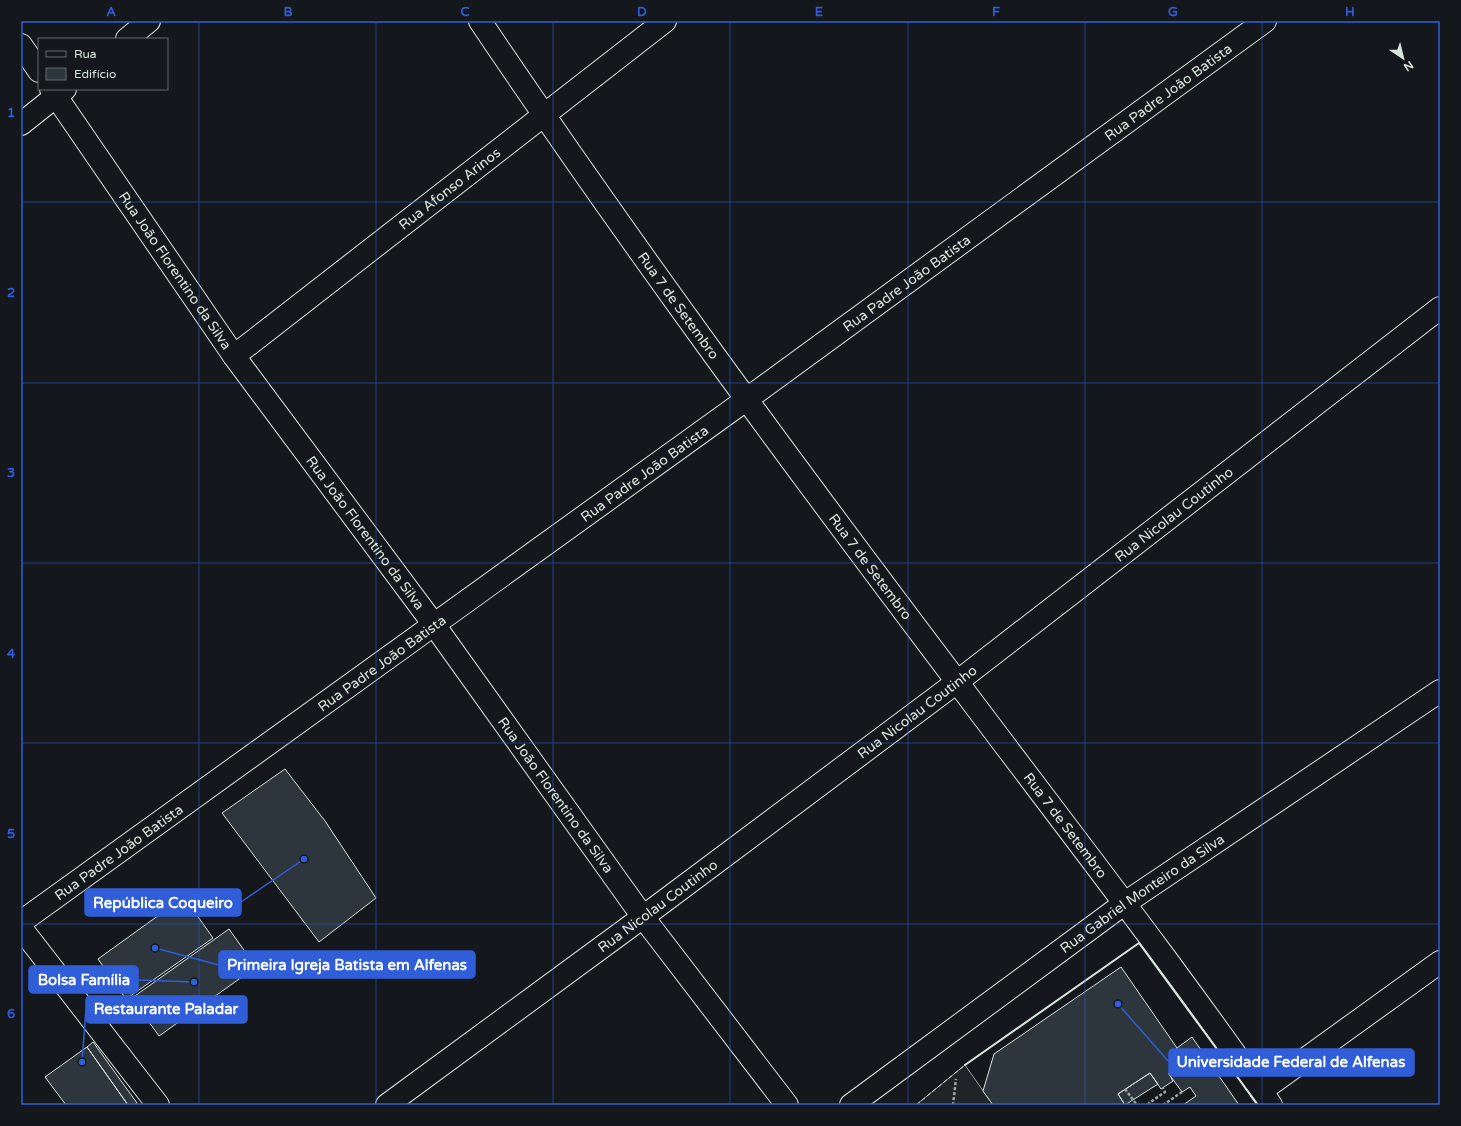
<svg xmlns="http://www.w3.org/2000/svg" width="1461" height="1126" font-family="'Varela Round',sans-serif">
<rect width="100%" height="100%" fill="#14181c"/>
<!-- green -->
<path fill="#202428" stroke="#939e99" d="M 965,1065 L 993,1105 L 916,1105 Z"/>
<!-- building -->
<path fill="#2c363c" stroke="#d8e6dc" d="M 285,769 L 325,821 L 376,898 L 319,942 L 222,813 Z
M 184,897 L 213,938 L 126,999 L 98,959 Z
M 229,929 L 256,967 L 159,1036 L 132,998 Z
M 1121,967 L 1177,1048 L 1169,1074 L 1173,1081 L 1161,1089 L 1150,1073 L 1118,1094 L 1125,1105 L 993,1105 L 983,1091 L 994,1054 Z
M 1192,1037 L 1239,1105 L 1183,1105 L 1196,1096 L 1190,1087 L 1182,1092 L 1169,1074 L 1177,1048 Z
M 93,1042 L 137,1103 L 134,1105 L 128,1105 L 87,1047 Z
M 87,1047 L 128,1105 L 66,1105 L 45,1077 Z
M 1150,1073 L 1158,1084 L 1125,1105 L 1118,1094 Z"/>
<g fill="none" stroke-linecap="round" stroke-linejoin="round">
<defs>
<g id="minor">
<path id="s1" d="M 480,21 C 632,247 794,466 958,683 C 1063,823 1171,961 1271,1105"/>
<path d="M 127,39 L 149,21"/>
<path d="M 21,45 L 39,71"/>
<path id="s2" d="M 51,89 L 234,356 L 435,626 L 643,917 L 787,1105"/>
<path d="M 21,124 L 65,89"/>
<path id="s3" d="M 234,356 L 665,21"/>
<path id="s4" d="M 21,922 C 438,624 852,324 1265,21"/>
<path d="M 21,928 L 158,1105"/>
<path d="M 1261,1091 L 1440,962"/>
<path id="s5" d="M 387,1105 L 643,917 L 957,682 L 1440,308"/>
</g>
<g id="tertiary">
<path id="s6" d="M 851,1105 L 1125,903 L 1440,691"/>
</g>
</defs>
<!-- minor casing -->
<use href="#minor" stroke="#d8e6dc" stroke-width="24"/>
<!-- tertiary casing -->
<use href="#tertiary" stroke="#d8e6dc" stroke-width="24"/>
<!-- path -->
<path stroke="#9da8a2" stroke-width="2.5" stroke-dasharray="3 2" stroke-linecap="butt" d="M 1125,1089 L 1137,1105
M 953,1105 L 956,1079
M 1150,1105 L 1149,1103 L 1165,1092 L 1163,1088
M 1163,1105 L 1182,1092"/>
<!-- minor -->
<use href="#minor" stroke="#14181c" stroke-width="22"/>
<!-- tertiary -->
<use href="#tertiary" stroke="#14181c" stroke-width="22"/>
<!-- fence -->
<path stroke="#d8e6dc" stroke-width="1" stroke-dasharray="5 2" stroke-linecap="butt" d="M 916,1105 L 965,1065"/>
<!-- wall -->
<path stroke="#d8e6dc" stroke-width="2" d="M 965,1065 L 1139,943 L 1258,1105"/>
</g>
<!-- grid -->
<path fill="none" stroke="#305dd8" stroke-width="1" stroke-opacity="0.55" d="M 199,21 L 199,1105M 376,21 L 376,1105M 553,21 L 553,1105M 730,21 L 730,1105M 908,21 L 908,1105M 1085,21 L 1085,1105M 1262,21 L 1262,1105M 21,202 L 1440,202M 21,383 L 1440,383M 21,563 L 1440,563M 21,743 L 1440,743M 21,924 L 1440,924"/>
<g text-anchor="middle" stroke-width="3" stroke-linejoin="round" paint-order="stroke">
<!-- street labels -->
<g font-size="14" fill="#d8e6dc" stroke="#14181c">
<text dy="5" stroke="none"><textPath href="#s4" startOffset="1416">Rua Padre João Batista</textPath></text>
<text dy="5" stroke="none"><textPath href="#s3" startOffset="273">Rua Afonso Arinos</textPath></text>
<text dy="5" stroke="none"><textPath href="#s2" startOffset="220">Rua João Florentino da Silva</textPath></text>
<text dy="5" stroke="none"><textPath href="#s4" startOffset="1092">Rua Padre João Batista</textPath></text>
<text dy="5" stroke="none"><textPath href="#s1" startOffset="347">Rua 7 de Setembro</textPath></text>
<text dy="5" stroke="none"><textPath href="#s4" startOffset="768">Rua Padre João Batista</textPath></text>
<text dy="5" stroke="none"><textPath href="#s5" startOffset="984">Rua Nicolau Coutinho</textPath></text>
<text dy="5" stroke="none"><textPath href="#s2" startOffset="544">Rua João Florentino da Silva</textPath></text>
<text dy="5" stroke="none"><textPath href="#s1" startOffset="671">Rua 7 de Setembro</textPath></text>
<text dy="5" stroke="none"><textPath href="#s4" startOffset="444">Rua Padre João Batista</textPath></text>
<text dy="5" stroke="none"><textPath href="#s5" startOffset="660">Rua Nicolau Coutinho</textPath></text>
<text dy="5" stroke="none"><textPath href="#s2" startOffset="868">Rua João Florentino da Silva</textPath></text>
<text dy="5" stroke="none"><textPath href="#s1" startOffset="995">Rua 7 de Setembro</textPath></text>
<text dy="5" stroke="none"><textPath href="#s4" startOffset="120">Rua Padre João Batista</textPath></text>
<text dy="5" stroke="none"><textPath href="#s6" startOffset="360">Rua Gabriel Monteiro da Silva</textPath></text>
<text dy="5" stroke="none"><textPath href="#s5" startOffset="336">Rua Nicolau Coutinho</textPath></text>
</g>
</g>
<!-- callouts -->
<path fill="none" stroke="#305dd8" stroke-width="1.5" d="M304 859L241 902M155 948L219 965M194 982L138 980M82 1062L86 1009M1118 1004L1169 1062"/>
<g fill="#305dd8" stroke="#14181c" stroke-width="1.5">
<circle cx="304" cy="859" r="4"/>
<circle cx="155" cy="948" r="4"/>
<circle cx="194" cy="982" r="4"/>
<circle cx="82" cy="1062" r="4"/>
<circle cx="1118" cy="1004" r="4"/>
</g>
<g fill="#305dd8" stroke="#305dd8" stroke-width="1.5">
<rect x="85" y="889" width="156" height="27" rx="4"/>
<rect x="219" y="951" width="256" height="27" rx="4"/>
<rect x="29" y="966" width="109" height="27" rx="4"/>
<rect x="86" y="996" width="161" height="27" rx="4"/>
<rect x="1169" y="1049" width="245" height="27" rx="4"/>
</g>
<g font-size="15" text-anchor="middle" font-weight="bold" fill="#fff">
<text x="163" y="908">República Coqueiro</text>
<text x="347" y="970">Primeira Igreja Batista em Alfenas</text>
<text x="84" y="985">Bolsa Família</text>
<text x="166" y="1014">Restaurante Paladar</text>
<text x="1291" y="1067">Universidade Federal de Alfenas</text>
</g>
<!-- border -->
<rect width="1461" height="1126" fill="none" stroke="#14181c" stroke-width="44"/>
<!-- legend -->
<rect x="38" y="38" width="130" height="52" fill="#14181c" stroke="#626a69"/>
<rect x="46" y="51" width="20" height="6" fill="#14181c" stroke="#626a69"/>
<text x="74" y="58" font-size="12" fill="#d8e6dc">Rua</text>
<rect x="46" y="68" width="20" height="12" fill="#2c363c" stroke="#626a69"/>
<text x="74" y="78" font-size="12" fill="#d8e6dc">Edifício</text>
<!-- north arrow -->
<g transform="translate(1403 58) rotate(145)" stroke="#14181c" stroke-width="3" paint-order="stroke">
<path d="M0-3L7 15L0 10L-7 15Z" fill="#d8e6dc"/>
<text y="-6" font-size="11" font-weight="bold" text-anchor="middle" fill="#d8e6dc">N</text>
</g>
<rect x="22" y="22" width="1417" height="1082" fill="none" stroke="#305dd8" stroke-width="1.5"/>
<g font-size="13" text-anchor="middle" font-weight="bold" fill="#305dd8">
<text x="111" y="16">A</text>
<text x="288" y="16">B</text>
<text x="465" y="16">C</text>
<text x="642" y="16">D</text>
<text x="819" y="16">E</text>
<text x="996" y="16">F</text>
<text x="1173" y="16">G</text>
<text x="1350" y="16">H</text>
<text x="11" y="117">1</text>
<text x="11" y="297">2</text>
<text x="11" y="477">3</text>
<text x="11" y="658">4</text>
<text x="11" y="838">5</text>
<text x="11" y="1018">6</text>
</g>
</svg>
